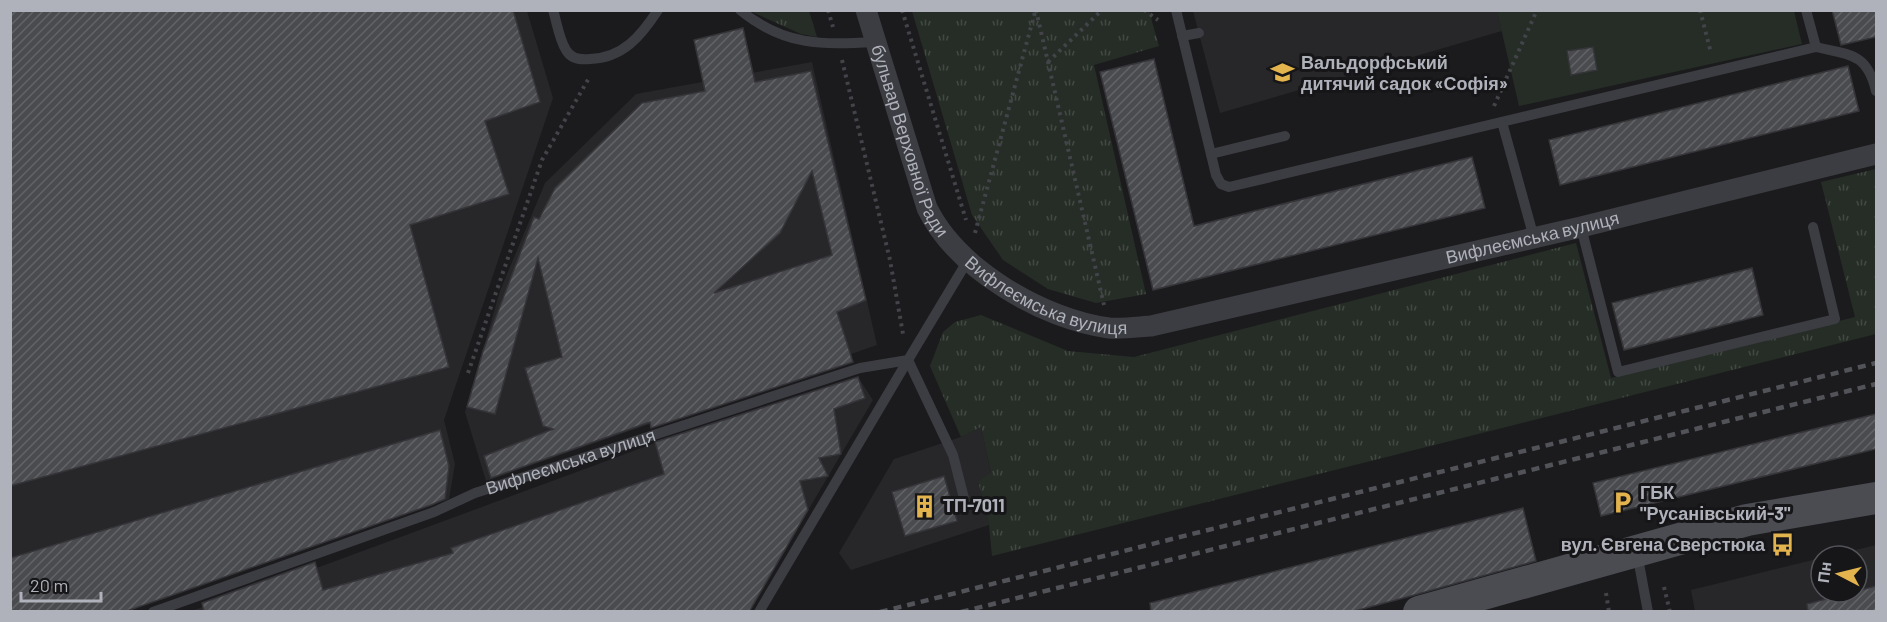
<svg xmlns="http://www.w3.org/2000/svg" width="1887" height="622" font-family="Barlow,sans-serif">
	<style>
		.built { fill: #27272a }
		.grass { fill: url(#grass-tufts) }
		.park { fill: #252d26 }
		.building { fill: url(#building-hatch); stroke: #353539; stroke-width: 1.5; fill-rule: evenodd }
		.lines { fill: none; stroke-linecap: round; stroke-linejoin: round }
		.path { stroke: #424449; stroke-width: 4; stroke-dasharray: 3 4.5; stroke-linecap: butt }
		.lane { stroke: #3c3d42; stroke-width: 10 }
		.street { stroke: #3c3d42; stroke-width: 21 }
		.secondary { stroke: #4a4c52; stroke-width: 32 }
		.rail { stroke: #515359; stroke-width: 4.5; stroke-dasharray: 8 6; stroke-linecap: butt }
		.labels { text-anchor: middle; stroke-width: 6; stroke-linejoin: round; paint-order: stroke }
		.poi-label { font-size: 18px; font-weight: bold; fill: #afb2bb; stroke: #161618; text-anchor: start }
		.street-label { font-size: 18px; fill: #afb2bb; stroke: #161618 }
	</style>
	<defs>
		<pattern id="grass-tufts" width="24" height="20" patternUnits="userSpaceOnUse" patternTransform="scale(1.5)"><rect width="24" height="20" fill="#252d26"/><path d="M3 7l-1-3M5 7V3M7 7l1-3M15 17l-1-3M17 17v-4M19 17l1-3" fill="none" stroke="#424944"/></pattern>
		<pattern id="building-hatch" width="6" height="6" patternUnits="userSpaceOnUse" patternTransform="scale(1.5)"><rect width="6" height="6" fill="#4a4b4f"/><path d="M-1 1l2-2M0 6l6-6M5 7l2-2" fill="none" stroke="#626366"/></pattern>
	</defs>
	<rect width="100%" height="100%" fill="#1b1b1d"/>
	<!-- built -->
	<g class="built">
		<polygon points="10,11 527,11 553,98 444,420 455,464 449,499 113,611 11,611"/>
		<polygon points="1193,11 1497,11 1502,31 1220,113"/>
		<polygon points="812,62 877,345 486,481 465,412 500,291 545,183 636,94"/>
		<polygon points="860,380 873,400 749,611 188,612 322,566 685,432"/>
		<polygon points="981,427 991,474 978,481 989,525 851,570 839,553 894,459 961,437"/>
		<polygon points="1876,545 1876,611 1695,611 1691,590 1821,558 1821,592 1857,592 1857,556 1831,556"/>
	</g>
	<!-- grass -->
	<g class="grass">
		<polygon points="750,11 809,11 817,37 801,34"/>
		<polygon points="912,11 1149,11 1159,46 1094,65 1146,294 1096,303 1048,289 1003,260 972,215"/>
		<polygon points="1876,169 1876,334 992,556 989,525 978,481 991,473 981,427 961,437 930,366 943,332 955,322 981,315 1068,351 1134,357 1576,243 1611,378 1855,317 1821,182"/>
	</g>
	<!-- park -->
	<polygon class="park" points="1497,11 1794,11 1802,44 1519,106"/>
	<!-- building -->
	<g class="building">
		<polygon points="10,10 513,10 540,102 485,121 509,194 410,225 449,367 10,486"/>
		<polygon points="1832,10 1876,10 1876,37 1841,45"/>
		<path d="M 743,28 L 755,82 L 811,71 L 866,300 L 837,312 L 853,362 L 651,428 L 650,422 L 491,478 L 484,456 L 553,429 L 543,426 L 525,368 L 562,357 L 538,258 L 495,414 L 467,407 L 483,351 L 534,217 L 539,219 L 555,188 L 642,103 L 705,91 L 694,40 ZM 812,171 L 832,255 L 714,293 L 780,233 Z"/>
		<polygon points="1593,47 1597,70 1571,75 1567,51"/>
		<polygon points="1154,59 1194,226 1472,157 1485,208 1153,290 1100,72"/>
		<polygon points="1848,66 1859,111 1560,185 1549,140"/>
		<polygon points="1752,268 1763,315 1624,350 1612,303"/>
		<polygon points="858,377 865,398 834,409 841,454 819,458 828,476 800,481 808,510 749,612 204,612 202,603 315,562 323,590 453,553 451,548 664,474 655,442"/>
		<polygon points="1876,414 1876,449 1601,516 1593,483"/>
		<polygon points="440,430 449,466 445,499 431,505 124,612 10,612 10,558"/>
		<polygon points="944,476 957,521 905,536 892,492"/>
		<polygon points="1523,508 1536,561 1411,596 1351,612 1151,612 1150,603"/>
		<polygon points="1876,586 1876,612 1808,612 1807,604"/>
	</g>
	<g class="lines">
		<!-- path -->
		<g class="path">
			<polyline points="828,10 833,27"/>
			<polyline points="902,10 966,220"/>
			<polyline points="1036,10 1104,305"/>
			<polyline points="1144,10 1158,20"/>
			<polyline points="1700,10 1711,53"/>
			<polyline points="842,60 890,260 903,334"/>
			<polyline points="1048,62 1102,10"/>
			<polyline points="1494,106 1537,10"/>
			<polyline points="975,233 1035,12"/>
			<polyline points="468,373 542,160 589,78"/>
			<polyline points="1664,587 1670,612"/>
			<polyline points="1606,593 1609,612"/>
		</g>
		<!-- lane -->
		<g class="lane">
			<path d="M 553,10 C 557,23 559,39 566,50 C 571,59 581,60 590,59 C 623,58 641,36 658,10"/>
			<path d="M 740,10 C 784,46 822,45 875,42"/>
			<path d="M 1176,10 L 1216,175 L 1221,184 L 1229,187 L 1816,47 C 1850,55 1867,53 1876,91"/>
			<polyline points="1806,10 1816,47"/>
			<polyline points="1182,36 1199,33"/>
			<polyline points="1502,122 1534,238"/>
			<polyline points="1211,154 1285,136"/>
			<polyline points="1581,227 1618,372 1835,319 1813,227"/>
			<polyline points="908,360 953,455 966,506"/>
			<polyline points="1637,553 1648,612"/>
			<path id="s1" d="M 153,612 L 434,512 L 475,493 L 860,368 L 908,360 L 968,260"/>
			<polyline points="759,612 908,360"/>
		</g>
		<!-- street -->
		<path class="street" id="s2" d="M 866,10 L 927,208 C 957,269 1042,319 1109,328 C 1123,329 1137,327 1151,326 L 1581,227 L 1876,154"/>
		<!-- secondary -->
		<polyline class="secondary" points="1419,612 1747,520 1876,498"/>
		<!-- rail -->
		<g class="rail">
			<polyline points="880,612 1876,363"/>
			<polyline points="961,612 1876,384"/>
		</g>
	</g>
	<!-- icons -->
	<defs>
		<symbol id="school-bare" viewBox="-9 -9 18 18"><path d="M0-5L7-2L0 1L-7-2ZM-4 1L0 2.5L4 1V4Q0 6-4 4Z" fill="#e3b34d" stroke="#161618" stroke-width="2.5" paint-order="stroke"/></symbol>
		<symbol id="parking-bare" viewBox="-9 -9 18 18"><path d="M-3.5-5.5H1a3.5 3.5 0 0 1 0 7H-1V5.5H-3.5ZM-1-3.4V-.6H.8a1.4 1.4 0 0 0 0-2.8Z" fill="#e3b34d" stroke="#161618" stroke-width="2.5" paint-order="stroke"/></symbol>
		<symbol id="building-bare" viewBox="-9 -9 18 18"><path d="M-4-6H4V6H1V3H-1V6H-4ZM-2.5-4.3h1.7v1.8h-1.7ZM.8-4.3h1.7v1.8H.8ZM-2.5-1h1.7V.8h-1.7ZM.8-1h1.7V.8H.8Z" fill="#e3b34d" stroke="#161618" stroke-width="2.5" paint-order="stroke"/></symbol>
		<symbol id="bus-bare" viewBox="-9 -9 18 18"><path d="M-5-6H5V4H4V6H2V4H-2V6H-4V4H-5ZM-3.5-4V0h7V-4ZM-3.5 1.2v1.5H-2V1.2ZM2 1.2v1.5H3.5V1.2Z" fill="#e3b34d" stroke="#161618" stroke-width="2.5" paint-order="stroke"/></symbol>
	</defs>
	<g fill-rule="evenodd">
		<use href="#school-bare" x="1266" y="56" width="33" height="33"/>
		<use href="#parking-bare" x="1606" y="486" width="33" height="33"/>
		<use href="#building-bare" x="908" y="490" width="33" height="33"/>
		<use href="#bus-bare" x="1766" y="528" width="33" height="33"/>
	</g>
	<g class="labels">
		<!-- poi labels -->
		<g class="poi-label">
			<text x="1301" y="69">Вальдорфський<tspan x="1301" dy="21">дитячий садок «Софія»</tspan></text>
			<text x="1640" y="499">ГБК<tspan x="1640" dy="21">"Русанівський-3"</tspan></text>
			<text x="943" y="512">ТП-7011</text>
			<text x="1765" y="551" text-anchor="end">вул. Євгена Сверстюка</text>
		</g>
		<!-- street labels -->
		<g class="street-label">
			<text dy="6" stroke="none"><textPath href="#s2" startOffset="138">бульвар Верховної Ради</textPath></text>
			<text dy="6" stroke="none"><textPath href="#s2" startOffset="866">Вифлеємська вулиця</textPath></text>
			<text dy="6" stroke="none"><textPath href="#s2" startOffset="362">Вифлеємська вулиця</textPath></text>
			<text dy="6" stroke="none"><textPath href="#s1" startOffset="444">Вифлеємська вулиця</textPath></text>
		</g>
	</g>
	<!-- border -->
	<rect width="1887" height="622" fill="none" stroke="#afb2bb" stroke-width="24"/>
	<!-- north arrow -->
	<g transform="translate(1839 574) rotate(277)"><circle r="28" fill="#161618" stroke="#535459" stroke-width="1.5"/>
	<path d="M0-4.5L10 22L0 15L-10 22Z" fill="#e3b34d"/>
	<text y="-9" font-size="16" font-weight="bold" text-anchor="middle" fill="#afb2bb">Пн</text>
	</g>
	<!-- scale -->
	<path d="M21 592v9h80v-9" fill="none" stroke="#afb2bb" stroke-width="3"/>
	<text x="30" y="592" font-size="18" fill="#afb2bb" stroke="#161618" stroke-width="4.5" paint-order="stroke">20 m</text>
</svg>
